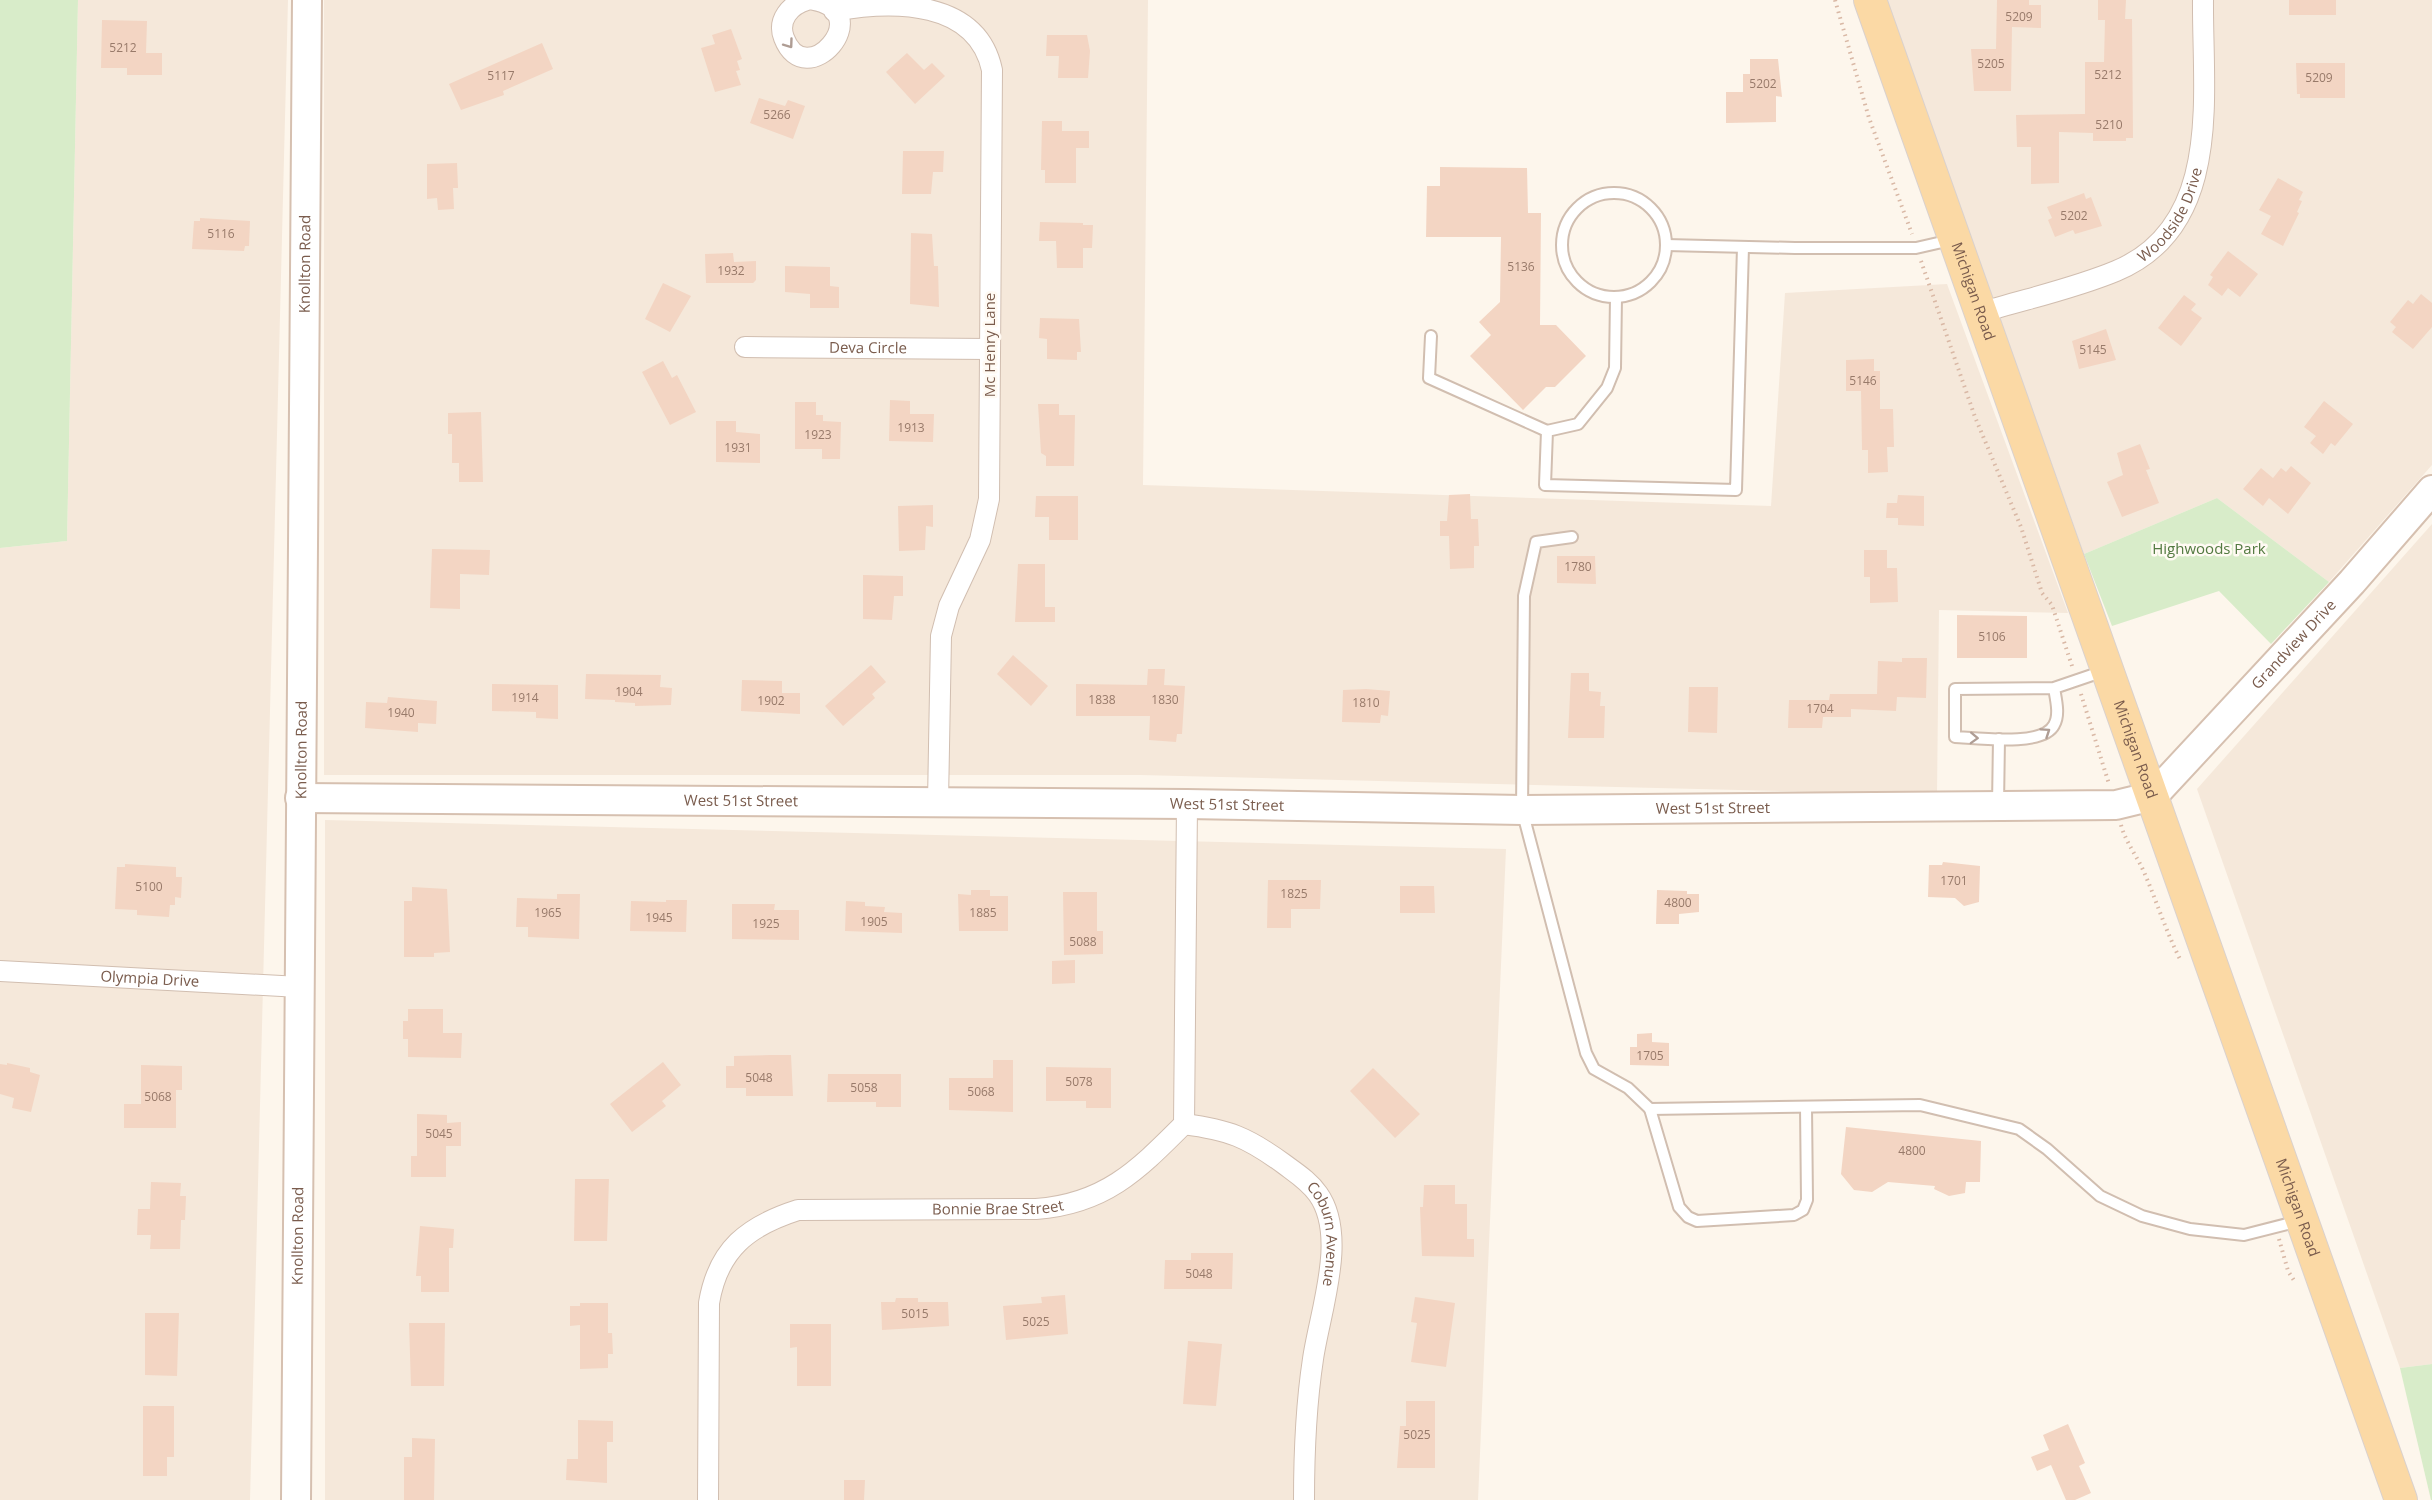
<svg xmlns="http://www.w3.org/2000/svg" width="2432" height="1500" font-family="'Open Sans',sans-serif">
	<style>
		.residential { fill: #f5e8da }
		.green { fill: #d8ecc9 }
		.building { fill: #f3d5c3 }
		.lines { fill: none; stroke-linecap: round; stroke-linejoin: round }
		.lane-casing { stroke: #d1beb0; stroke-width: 14 }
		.street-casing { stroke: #d1beb0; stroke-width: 22 }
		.secondary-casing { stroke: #d6c0b0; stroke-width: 32 }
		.primary-casing { stroke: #dad1cd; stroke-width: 34 }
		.path { stroke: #d9b8a5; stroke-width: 4; stroke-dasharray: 1.5 4.5; stroke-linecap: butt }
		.lane { stroke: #fff; stroke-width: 10 }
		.street { stroke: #fff; stroke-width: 20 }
		.secondary { stroke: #fff; stroke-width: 28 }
		.primary { stroke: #fbd9a5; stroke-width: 32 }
		.oneway { stroke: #af9d94 }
		.labels { text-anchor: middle; stroke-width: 5; stroke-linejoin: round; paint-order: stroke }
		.number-label { font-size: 12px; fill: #987a6a }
		.street-label { font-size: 15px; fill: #7a5c4d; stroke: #fffaf3 }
		.park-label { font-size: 15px; fill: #537a41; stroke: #fffaf3 }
	</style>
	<rect width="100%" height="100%" fill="#fdf6ec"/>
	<!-- residential -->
	<g class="residential">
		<polygon points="78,0 288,0 250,1500 0,1500 0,548 67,541"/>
		<polygon points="324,0 1148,0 1143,485 1771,506 1785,293 1947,284 2068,613 1939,610 1937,795 1140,775 324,775"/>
		<polygon points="1886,0 2432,0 2432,465 2329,582 2217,498 2084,554"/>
		<polygon points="2432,524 2432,1364 2400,1368 2197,789"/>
		<polygon points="325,820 1506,849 1478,1500 325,1500"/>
	</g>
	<!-- green -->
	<g class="green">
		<polygon points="0,0 78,0 67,541 0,548"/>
		<polygon points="2217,498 2329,582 2271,644 2219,591 2112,626 2084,554"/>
		<polygon points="2432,1364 2432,1500 2431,1500 2400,1368"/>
	</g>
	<!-- building -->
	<g class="building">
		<polygon points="1997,0 2029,0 2029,5 2041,5 2041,28 2012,27 2011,91 1974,91 1971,49 1996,49"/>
		<polygon points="2098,0 2126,0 2125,19 2132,19 2133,138 2126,138 2126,141 2093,141 2093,133 2059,132 2059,183 2031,184 2031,147 2017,147 2016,115 2085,114 2085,62 2104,62 2105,20 2098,20"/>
		<rect x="2289" y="0" width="47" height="15"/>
		<polygon points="102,20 147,21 146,53 162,53 162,75 127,75 127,68 101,68"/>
		<polygon points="731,29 742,59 737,61 740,70 736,71 741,85 715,92 701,48 715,44 712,35"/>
		<polygon points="1047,35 1087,35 1090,51 1088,78 1058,78 1059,56 1046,56"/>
		<polygon points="542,43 553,69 503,91 504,95 461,110 449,84"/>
		<polygon points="907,53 924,70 932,63 945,76 915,104 886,72"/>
		<polygon points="1750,59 1778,59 1782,97 1776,96 1776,122 1726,123 1726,92 1743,92 1743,74 1750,74"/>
		<polygon points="2296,63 2345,63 2345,98 2300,98 2300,94 2297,94"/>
		<polygon points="759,98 785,106 788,100 805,106 793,139 750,123"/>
		<polygon points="1042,121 1062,121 1062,131 1089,131 1089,148 1076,148 1076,183 1045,183 1045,170 1041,170"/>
		<polygon points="903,151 944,151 943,172 933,172 931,194 902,194"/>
		<polygon points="457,163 458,188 453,188 454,209 438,210 437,198 427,199 427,164"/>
		<polygon points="1440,167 1527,168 1528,213 1541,213 1540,325 1556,325 1586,356 1555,387 1546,387 1523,410 1470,356 1491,335 1479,322 1500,302 1501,237 1426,237 1427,186 1440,186"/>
		<polygon points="2278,178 2303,192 2299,200 2302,201 2297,212 2299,213 2283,246 2261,234 2271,216 2259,210"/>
		<polygon points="2084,193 2086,199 2091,197 2102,226 2075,234 2073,230 2055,237 2048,220 2052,218 2047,207"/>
		<polygon points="200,218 250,221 249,246 245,246 244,251 192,249 194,221 200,221"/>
		<polygon points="1040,222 1083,223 1083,225 1093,225 1092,248 1083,248 1083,268 1057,268 1056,241 1039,241"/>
		<polygon points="911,233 932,234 934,266 938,266 939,307 910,304"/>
		<polygon points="2228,251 2258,274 2240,297 2228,288 2222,296 2208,285 2213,277 2210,275"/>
		<polygon points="733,253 734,262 756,261 756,280 753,283 706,283 705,254"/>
		<polygon points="785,266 830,267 830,286 839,287 839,308 810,308 810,294 785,292"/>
		<polygon points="663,283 691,296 670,332 645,319"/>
		<polygon points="2421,294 2432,303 2432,327 2413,349 2392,332 2396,327 2390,322 2408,300 2413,304"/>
		<polygon points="2184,295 2196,304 2191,310 2202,318 2181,346 2158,328"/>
		<polygon points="1040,318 1079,319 1081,352 1077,352 1077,360 1047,359 1047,339 1039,338"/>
		<polygon points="2106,329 2116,360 2079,369 2072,341"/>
		<polygon points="1874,359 1874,371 1880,371 1880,409 1893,409 1894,447 1887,447 1888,472 1868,473 1868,450 1862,450 1861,391 1846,391 1846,360"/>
		<polygon points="663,361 672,378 677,375 696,412 670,425 642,372"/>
		<polygon points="890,400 910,401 910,414 934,414 933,442 889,441"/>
		<polygon points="2324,401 2353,424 2335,446 2331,443 2323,454 2310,443 2316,436 2304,427"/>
		<polygon points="795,402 816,402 816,415 823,415 823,421 841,422 840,459 822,459 822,449 795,449"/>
		<polygon points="1038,404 1059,404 1059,415 1075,415 1074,466 1046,466 1046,456 1041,453"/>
		<polygon points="481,412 483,482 459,482 459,463 452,463 452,434 448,434 448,413"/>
		<polygon points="716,421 736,421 736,432 760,434 760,463 716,462"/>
		<polygon points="2140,444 2150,469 2146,470 2159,503 2122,517 2107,482 2123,475 2117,453"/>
		<polygon points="2291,466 2311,483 2288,514 2269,498 2263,506 2243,489 2261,468 2273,478 2281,468 2286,472"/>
		<polygon points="1470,494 1471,519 1478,519 1479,546 1474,546 1474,568 1450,569 1449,536 1440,536 1440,521 1447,521 1449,495"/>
		<polygon points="1898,495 1924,496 1924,526 1898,525 1898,518 1886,518 1887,503 1897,503"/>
		<polygon points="1036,496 1078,496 1078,540 1049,540 1049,517 1035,517"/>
		<polygon points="933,505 933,527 926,526 925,550 899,551 898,506"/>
		<polygon points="432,549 490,550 489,575 460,574 460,609 430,608"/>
		<polygon points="1864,550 1887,550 1887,568 1897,568 1898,602 1870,603 1870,577 1864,577"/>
		<polygon points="1557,556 1595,556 1596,584 1557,583"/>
		<polygon points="1018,564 1045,564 1045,607 1055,607 1055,622 1015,622"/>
		<polygon points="863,575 903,576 903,596 894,596 892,620 863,619"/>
		<polygon points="1957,615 2027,616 2027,658 1957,658"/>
		<polygon points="1013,655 1048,686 1031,706 997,674"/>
		<polygon points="1902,658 1927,658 1926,698 1897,697 1896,711 1851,709 1851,717 1823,717 1822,728 1788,728 1789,700 1829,700 1830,694 1877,694 1878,661 1902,662"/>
		<polygon points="871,665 886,682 872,694 875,698 843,726 825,706"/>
		<polygon points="1148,669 1165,669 1164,685 1185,686 1182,734 1177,734 1176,742 1149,740 1150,716 1076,716 1076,684 1147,685"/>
		<polygon points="1571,673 1589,673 1589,691 1601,692 1600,706 1605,706 1604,738 1568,738"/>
		<polygon points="586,674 661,675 660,687 672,688 671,705 635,706 635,703 615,702 615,700 585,699"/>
		<polygon points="742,680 782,681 782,693 800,693 800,714 741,711"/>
		<polygon points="492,684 558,685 558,719 536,718 536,712 492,711"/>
		<polygon points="1689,687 1718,687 1717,733 1688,732"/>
		<polygon points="1366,689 1390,691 1388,716 1381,715 1380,723 1342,722 1343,690"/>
		<polygon points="388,697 437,701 436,724 418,723 418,732 365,728 366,702 387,703"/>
		<polygon points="1943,862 1980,866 1979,902 1964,906 1955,898 1928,897 1929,865 1942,865"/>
		<polygon points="125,864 176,867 176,877 182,877 181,898 175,897 175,905 170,905 169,917 137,915 137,910 115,909 117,867 125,867"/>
		<polygon points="1268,880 1321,880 1320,909 1291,909 1291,928 1267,928"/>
		<polygon points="1400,886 1434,886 1435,913 1400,913"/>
		<polygon points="412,887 447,889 450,952 434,953 434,957 404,957 404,901 412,901"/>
		<polygon points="971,890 990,890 990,896 1008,896 1008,931 959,931 958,894 971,895"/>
		<polygon points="1657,890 1687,891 1687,894 1699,894 1699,912 1679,914 1679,924 1656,924"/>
		<polygon points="1063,892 1097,892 1097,931 1103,931 1103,954 1064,955"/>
		<polygon points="557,894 580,894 579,939 528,937 528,927 516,927 517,898 557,899"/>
		<polygon points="666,900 687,900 686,932 630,931 631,901 666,902"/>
		<polygon points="846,901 865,902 865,906 885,907 884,912 902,913 902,933 845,931"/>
		<polygon points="732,904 775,904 774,910 799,910 799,940 732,939"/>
		<polygon points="1075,960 1075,983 1052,984 1052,961"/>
		<polygon points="408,1009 443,1009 443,1033 462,1033 461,1058 408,1057 408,1039 403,1039 403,1021 408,1021"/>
		<polygon points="1652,1033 1652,1042 1669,1043 1669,1066 1630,1065 1630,1047 1637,1047 1637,1034"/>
		<polygon points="770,1055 791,1055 793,1096 746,1096 746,1088 726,1088 726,1066 734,1066 734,1056"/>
		<polygon points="993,1060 1013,1060 1013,1112 949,1110 949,1078 993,1078"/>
		<polygon points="663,1062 681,1085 662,1101 666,1106 632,1132 610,1104"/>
		<polygon points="7,1063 30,1068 30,1072 40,1075 31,1112 12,1108 14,1098 0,1094 0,1064 7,1065"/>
		<polygon points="141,1065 182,1066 182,1090 176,1090 176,1128 124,1128 124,1104 141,1104"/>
		<polygon points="1046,1067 1111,1068 1111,1108 1086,1108 1086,1101 1046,1101"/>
		<polygon points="1373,1068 1420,1114 1395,1138 1350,1091"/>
		<polygon points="828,1074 901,1074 901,1107 876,1107 876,1102 827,1102"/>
		<polygon points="417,1114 447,1115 447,1123 461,1122 461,1146 446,1146 446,1177 411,1177 411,1156 417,1156"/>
		<polygon points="1846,1127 1981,1141 1980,1182 1966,1182 1965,1193 1949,1196 1934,1189 1935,1186 1888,1182 1872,1192 1854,1190 1841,1174"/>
		<polygon points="575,1179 609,1179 607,1241 574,1241"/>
		<polygon points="151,1182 181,1183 180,1196 186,1196 185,1220 181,1220 180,1249 150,1249 151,1235 137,1235 138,1209 150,1209"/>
		<polygon points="1424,1185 1455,1185 1455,1204 1467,1204 1467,1239 1474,1239 1474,1257 1422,1256 1420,1207 1423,1207"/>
		<polygon points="420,1226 454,1229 453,1248 449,1248 449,1292 421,1292 421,1276 416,1276"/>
		<polygon points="1191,1253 1233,1253 1232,1289 1164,1289 1165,1260 1191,1260"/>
		<polygon points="1065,1295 1068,1334 1006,1340 1003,1306 1042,1303 1041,1297"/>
		<polygon points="1415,1297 1455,1303 1446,1367 1411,1362 1417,1323 1411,1322"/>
		<polygon points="896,1298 918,1298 918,1302 948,1302 949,1326 882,1330 881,1302 895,1302"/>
		<polygon points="580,1303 608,1303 608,1333 612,1333 613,1354 608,1354 608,1368 580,1369 580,1325 570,1326 570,1306 580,1306"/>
		<polygon points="145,1313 179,1313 177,1376 145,1375"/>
		<polygon points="409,1323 445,1323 444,1386 411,1386"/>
		<polygon points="790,1324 831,1324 831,1386 797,1386 797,1347 790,1348"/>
		<polygon points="1188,1341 1222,1344 1216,1406 1183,1404"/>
		<polygon points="1406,1401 1435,1401 1435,1468 1397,1468 1400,1426 1406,1426"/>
		<polygon points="143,1406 174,1406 174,1457 167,1457 167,1476 143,1476"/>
		<polygon points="578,1420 613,1421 613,1442 607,1442 607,1483 566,1480 567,1459 578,1459"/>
		<polygon points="2068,1424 2085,1463 2079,1466 2091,1493 2075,1500 2066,1500 2051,1465 2037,1471 2031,1457 2049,1450 2043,1435"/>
		<polygon points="412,1438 435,1439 434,1500 404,1500 404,1457 412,1457"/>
		<polygon points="844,1480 865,1480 864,1500 844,1500"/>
	</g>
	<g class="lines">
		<defs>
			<g id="lane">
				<circle cx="1614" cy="245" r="52"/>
				<polyline points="1666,245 1795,248 1916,248 1951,240"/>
				<polyline points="1616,297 1615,368 1607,388 1578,424 1547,431 1545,485 1736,490 1743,247"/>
				<polyline points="1431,336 1429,378 1547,431"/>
				<polyline points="1572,537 1536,542 1524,596 1522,810 1586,1053 1594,1069 1628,1088 1650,1109 1920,1105 2019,1129 2047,1149 2100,1196 2142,1216 2190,1229 2244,1235 2299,1221"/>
				<path d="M 2054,688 C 2056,700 2060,715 2054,725 C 2043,747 1977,738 1955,737 L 1955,689 L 2054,688 L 2104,671"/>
				<polyline points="1998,805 1999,739"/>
				<polyline points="1650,1109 1679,1207 1688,1217 1697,1221 1794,1215 1803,1210 1807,1200 1806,1107"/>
			</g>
			<g id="street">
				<path d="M 807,0 C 790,5 777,20 784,38 C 806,95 878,12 814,0"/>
				<path d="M 834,11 C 894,0 977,0 992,70 L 989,499 L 980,540 L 949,606 L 941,636 L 938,802"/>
				<path id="s1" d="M 1980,313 C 2025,299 2073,289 2116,271 C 2224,226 2202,94 2203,0"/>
				<path id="s2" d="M 745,347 L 990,349"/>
				<path id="s3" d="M 0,971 L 300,987"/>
				<path id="s4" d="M 1184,1124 C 1229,1130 1247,1137 1284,1164 C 1296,1173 1309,1181 1318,1194 C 1348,1236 1320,1311 1313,1359 C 1306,1405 1304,1453 1304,1500"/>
				<path id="s5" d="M 708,1500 L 709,1303 C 718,1249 748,1226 798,1210 L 1036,1209 C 1105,1204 1138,1170 1184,1124 L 1187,804"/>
			</g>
			<g id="secondary">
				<path id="s6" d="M 300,798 L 1187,804 L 1522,810 L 2116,805 L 2153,796 L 2352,582 L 2432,490"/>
				<path id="s7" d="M 296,1500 L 307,0"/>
			</g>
			<g id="primary">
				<path id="s8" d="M 1870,0 L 2401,1500"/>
			</g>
		</defs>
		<!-- lane casing -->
		<use href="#lane" class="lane-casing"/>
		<!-- street casing -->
		<use href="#street" class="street-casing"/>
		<!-- secondary casing -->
		<use href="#secondary" class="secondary-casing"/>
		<!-- primary casing -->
		<use href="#primary" class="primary-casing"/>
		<!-- path -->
		<g class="path">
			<polyline points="1835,0 1869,118 1912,234"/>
			<polyline points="1921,261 1975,417 2021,527 2042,593 2052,605 2072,666"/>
			<polyline points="2081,694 2109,784"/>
			<path d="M 2121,825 C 2126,843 2137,856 2144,872 C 2157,902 2166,932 2181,961"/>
			<polyline points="2279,1239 2288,1271 2295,1282"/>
		</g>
		<!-- lane -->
		<use href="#lane" class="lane"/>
		<!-- street -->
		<use href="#street" class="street"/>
		<!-- secondary -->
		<use href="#secondary" class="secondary"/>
		<!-- primary -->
		<use href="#primary" class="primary"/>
	</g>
	<!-- one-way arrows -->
	<defs><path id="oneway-chevron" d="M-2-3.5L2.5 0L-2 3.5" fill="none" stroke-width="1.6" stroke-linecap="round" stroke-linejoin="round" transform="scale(1.5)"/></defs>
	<g class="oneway">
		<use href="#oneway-chevron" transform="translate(789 44) rotate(54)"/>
		<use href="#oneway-chevron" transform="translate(2046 732) rotate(-34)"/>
		<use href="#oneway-chevron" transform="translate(1974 738) rotate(2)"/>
	</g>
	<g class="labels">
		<!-- number labels -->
		<g class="number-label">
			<text x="2019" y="21">5209</text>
			<text x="123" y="52">5212</text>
			<text x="1991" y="68">5205</text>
			<text x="2108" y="79">5212</text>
			<text x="501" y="80">5117</text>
			<text x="2319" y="82">5209</text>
			<text x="1763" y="88">5202</text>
			<text x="777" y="119">5266</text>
			<text x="2109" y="129">5210</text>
			<text x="2074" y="220">5202</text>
			<text x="221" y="238">5116</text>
			<text x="1521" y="271">5136</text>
			<text x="731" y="275">1932</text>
			<text x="2093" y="354">5145</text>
			<text x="1863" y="385">5146</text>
			<text x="911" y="432">1913</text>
			<text x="818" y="439">1923</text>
			<text x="738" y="452">1931</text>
			<text x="1578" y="571">1780</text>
			<text x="1992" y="641">5106</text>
			<text x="629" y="696">1904</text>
			<text x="525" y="702">1914</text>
			<text x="1102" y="704">1838</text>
			<text x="1165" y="704">1830</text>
			<text x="771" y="705">1902</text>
			<text x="1366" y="707">1810</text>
			<text x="1820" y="713">1704</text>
			<text x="401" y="717">1940</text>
			<text x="1954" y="885">1701</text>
			<text x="149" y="891">5100</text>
			<text x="1294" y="898">1825</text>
			<text x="1678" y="907">4800</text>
			<text x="548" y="917">1965</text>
			<text x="983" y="917">1885</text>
			<text x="659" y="922">1945</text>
			<text x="874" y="926">1905</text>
			<text x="766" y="928">1925</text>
			<text x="1083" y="946">5088</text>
			<text x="1650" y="1060">1705</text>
			<text x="759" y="1082">5048</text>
			<text x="1079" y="1086">5078</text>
			<text x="864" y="1092">5058</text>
			<text x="981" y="1096">5068</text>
			<text x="158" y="1101">5068</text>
			<text x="439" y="1138">5045</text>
			<text x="1912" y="1155">4800</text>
			<text x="1199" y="1278">5048</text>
			<text x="915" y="1318">5015</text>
			<text x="1036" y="1326">5025</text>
			<text x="1417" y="1439">5025</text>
		</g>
		<!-- street labels -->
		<g class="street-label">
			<text dy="5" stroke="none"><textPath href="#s1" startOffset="224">Woodside Drive</textPath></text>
			<text dy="5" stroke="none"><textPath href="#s7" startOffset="1236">Knollton Road</textPath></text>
			<text dy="5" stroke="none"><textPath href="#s8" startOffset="309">Michigan Road</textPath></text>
			<text transform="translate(990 345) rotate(-90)" y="5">Mc Henry Lane</text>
			<text dy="5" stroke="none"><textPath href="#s2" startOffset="123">Deva Circle</textPath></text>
			<text dy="5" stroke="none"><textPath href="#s6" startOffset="2061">Grandview Drive</textPath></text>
			<text dy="5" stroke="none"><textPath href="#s8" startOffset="795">Michigan Road</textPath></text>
			<text dy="5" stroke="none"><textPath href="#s7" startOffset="750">Knollton Road</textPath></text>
			<text dy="5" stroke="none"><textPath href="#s6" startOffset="441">West 51st Street</textPath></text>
			<text dy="5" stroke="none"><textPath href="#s6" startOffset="927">West 51st Street</textPath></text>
			<text dy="5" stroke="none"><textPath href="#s6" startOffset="1413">West 51st Street</textPath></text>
			<text dy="5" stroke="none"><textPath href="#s3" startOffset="150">Olympia Drive</textPath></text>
			<text dy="5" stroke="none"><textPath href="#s5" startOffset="534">Bonnie Brae Street</textPath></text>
			<text dy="5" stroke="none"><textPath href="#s8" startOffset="1281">Michigan Road</textPath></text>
			<text dy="5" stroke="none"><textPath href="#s7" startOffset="264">Knollton Road</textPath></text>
			<text dy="5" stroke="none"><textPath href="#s4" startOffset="196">Coburn Avenue</textPath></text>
		</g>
		<!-- park labels -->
		<g class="park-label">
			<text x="2209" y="554">Highwoods Park</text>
		</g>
	</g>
</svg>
